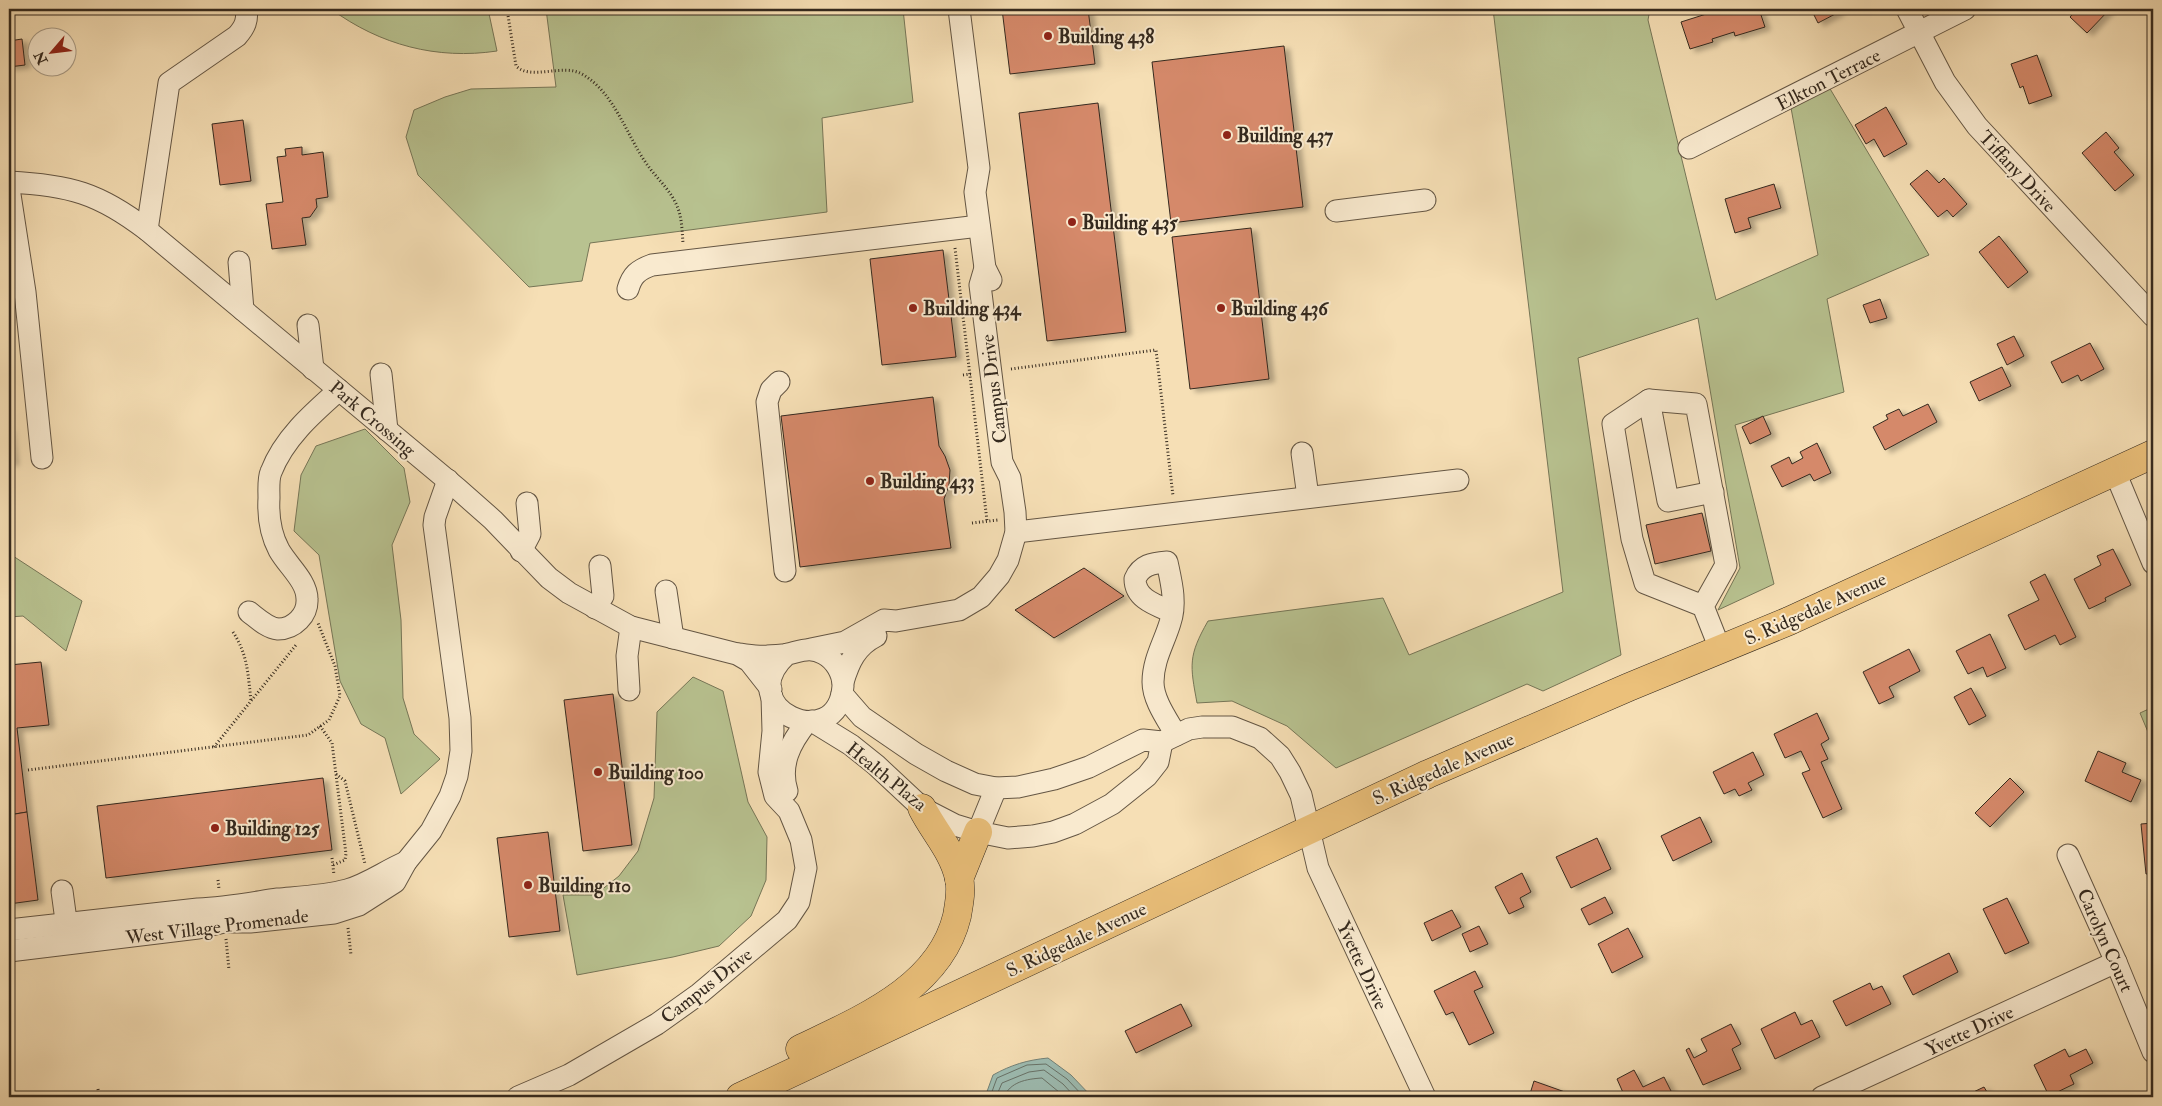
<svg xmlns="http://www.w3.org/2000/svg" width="2162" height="1106" font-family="'IM FELL Double Pica',serif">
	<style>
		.green { fill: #b8c290; stroke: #767657 }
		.water { fill: #9dbcb2; stroke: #738177 }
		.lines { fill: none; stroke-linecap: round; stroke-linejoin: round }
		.shore { stroke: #687268; stroke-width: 1 }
		.building { fill: #d5896b; stroke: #34291e; filter: url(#shadow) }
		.minor-casing { stroke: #645644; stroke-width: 23 }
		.major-casing { stroke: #34291e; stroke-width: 29 }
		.path { stroke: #34291e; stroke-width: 3; stroke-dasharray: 1 2.5; stroke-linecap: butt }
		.minor { stroke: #f9eacf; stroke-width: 21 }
		.major { stroke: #ebc07a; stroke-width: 28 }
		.poi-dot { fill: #8f2418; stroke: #f9eacf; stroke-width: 2 }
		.labels { text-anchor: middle; stroke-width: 4; stroke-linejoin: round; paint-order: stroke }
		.poi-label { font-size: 19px; font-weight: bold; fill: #34291e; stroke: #f9eacf; text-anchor: start }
		.street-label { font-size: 19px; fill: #34291e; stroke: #f9eacf }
	</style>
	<defs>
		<filter id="shadow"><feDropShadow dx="5.5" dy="3" stdDeviation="2.5" flood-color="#0004"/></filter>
	</defs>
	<rect width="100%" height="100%" fill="#f6dfb5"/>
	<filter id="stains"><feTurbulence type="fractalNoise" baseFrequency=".004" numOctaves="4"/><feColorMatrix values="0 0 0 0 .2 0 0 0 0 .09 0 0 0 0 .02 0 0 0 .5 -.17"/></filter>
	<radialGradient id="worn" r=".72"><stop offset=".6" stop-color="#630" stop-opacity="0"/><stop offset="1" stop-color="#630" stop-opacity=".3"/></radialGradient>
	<!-- green -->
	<g class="green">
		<path d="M 331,9 L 488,9 L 497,51 C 437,60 380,45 331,9 Z"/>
		<polygon points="546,9 903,9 913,102 822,118 827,212 590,243 582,281 529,287 418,175 406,137 414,110 445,97 471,89 556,87"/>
		<path d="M 1493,9 L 1650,9 L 1648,20 L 1716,300 L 1818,255 L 1789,97 L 1826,82 L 1929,255 L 1827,299 L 1844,392 L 1735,425 L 1774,584 L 1718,610 L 1740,568 L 1698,318 L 1578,358 L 1621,655 L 1543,691 L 1527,684 L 1336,768 L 1287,726 L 1232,701 L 1197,703 C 1190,665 1188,656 1208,621 L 1383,598 L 1409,655 L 1563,592 Z"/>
		<polygon points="365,429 404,468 410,502 392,545 401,620 403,698 414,734 440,759 401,794 385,738 361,724 340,681 319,555 294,531 301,475 316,446"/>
		<polygon points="9,556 13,556 82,601 66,651 23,616 9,617"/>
		<polygon points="693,677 723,691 748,802 767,837 766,880 751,916 719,946 673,957 577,975 563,895 595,895 619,876 638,851 654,798 657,712"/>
		<polygon points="2153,707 2153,744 2140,713"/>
	</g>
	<!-- water -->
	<path class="water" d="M 1048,1058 L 1071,1075 L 1092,1097 L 985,1097 L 993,1075 C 1011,1065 1027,1060 1048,1058 Z"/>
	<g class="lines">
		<!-- shore -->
		<g class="shore">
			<polyline points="990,1097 997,1078 1027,1065 1046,1064 1067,1079 1084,1097"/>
			<polyline points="996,1097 1002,1083 1029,1072 1044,1070 1063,1084 1075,1097"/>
			<path d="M 1004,1097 C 1010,1082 1026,1079 1042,1078 L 1065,1097"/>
		</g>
	</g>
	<!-- building -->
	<g class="building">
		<polygon points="1002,9 1088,9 1095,64 1010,74"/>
		<polygon points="1722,9 1759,9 1765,27 1735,36 1734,32 1712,39 1713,42 1690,49 1681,22"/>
		<polygon points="1811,9 1838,9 1839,12 1818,23"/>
		<polygon points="2077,9 2110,9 2087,33 2070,17"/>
		<polygon points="22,39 25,65 9,67 9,41"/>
		<polygon points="1284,46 1303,207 1171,223 1152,62"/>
		<polygon points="2037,55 2052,96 2029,104 2023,86 2020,88 2011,64"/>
		<polygon points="1098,103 1126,332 1047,341 1019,113"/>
		<polygon points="1886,107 1907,144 1884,157 1874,139 1866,144 1855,125"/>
		<polygon points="243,120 251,181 220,185 212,124"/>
		<polygon points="2106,132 2119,148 2114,152 2134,175 2115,191 2082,153"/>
		<polygon points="302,147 302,155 323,152 328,197 316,199 317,207 310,217 302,218 306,245 272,249 266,204 283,202 277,157 286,156 285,149"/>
		<polygon points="1927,170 1939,183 1944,178 1967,204 1953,217 1947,210 1938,217 1910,184"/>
		<polygon points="1774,184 1781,208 1748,218 1751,228 1735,233 1725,199"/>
		<polygon points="1251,228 1269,379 1190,389 1172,237"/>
		<polygon points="1999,236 2028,272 2008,288 1979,252"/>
		<polygon points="943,250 956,357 882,365 870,259"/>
		<polygon points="1880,299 1887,318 1870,323 1863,305"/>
		<polygon points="2014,336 2024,356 2007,365 1997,344"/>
		<polygon points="2090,343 2104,369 2081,381 2078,375 2062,383 2051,362"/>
		<polygon points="2002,367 2011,386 1979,401 1970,382"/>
		<polygon points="933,397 939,446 945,456 950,470 949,485 944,499 951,548 800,567 781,416"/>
		<polygon points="1928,404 1937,422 1885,450 1873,427 1888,419 1886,415 1899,409 1903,416"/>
		<polygon points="1763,416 1771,434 1750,444 1742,427"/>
		<polygon points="9,428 13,462 9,463"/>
		<polygon points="1817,443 1831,473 1814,481 1810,474 1782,487 1771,466 1789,457 1792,464 1803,458 1800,452"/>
		<polygon points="1702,513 1711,551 1655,564 1646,525"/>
		<polygon points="2113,549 2131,585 2105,598 2106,601 2089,609 2074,579 2101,565 2097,556"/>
		<polygon points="1084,568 1124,596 1054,638 1015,610"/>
		<polygon points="2045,574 2076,637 2060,645 2055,635 2025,650 2008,615 2039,600 2030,582"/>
		<polygon points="1990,634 2006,668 1987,677 1983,667 1968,674 1956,651"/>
		<polygon points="1909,649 1920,671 1889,687 1894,697 1879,704 1863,672"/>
		<polygon points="41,662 49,725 17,728 27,812 9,815 9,665"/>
		<polygon points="1971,688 1986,716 1969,725 1954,697"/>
		<polygon points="613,694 632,845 583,851 564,700"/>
		<polygon points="1817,713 1829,739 1821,744 1828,759 1821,762 1842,809 1823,818 1802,773 1810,770 1801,751 1785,758 1774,734"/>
		<polygon points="2098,751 2126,763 2122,772 2141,780 2131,802 2085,781"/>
		<polygon points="1753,752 1764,775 1748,783 1752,790 1739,796 1735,789 1724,794 1713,772"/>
		<polygon points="323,778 332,850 106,878 97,806"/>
		<polygon points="2010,778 2024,792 1990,827 1975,813"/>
		<polygon points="27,812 38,900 9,904 9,815"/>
		<polygon points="1700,817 1712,842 1673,861 1661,836"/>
		<polygon points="2153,823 2153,873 2146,874 2141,824"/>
		<polygon points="548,832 560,931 509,937 497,838"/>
		<polygon points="1597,838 1611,869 1571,888 1556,857"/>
		<polygon points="1522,873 1531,892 1520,898 1524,907 1509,914 1495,887"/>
		<polygon points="1605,897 1613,913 1589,925 1581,909"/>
		<polygon points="2007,898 2029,943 2005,954 1983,909"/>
		<polygon points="1452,910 1461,927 1432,941 1424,923"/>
		<polygon points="1479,926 1488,944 1470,952 1462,934"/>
		<polygon points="1628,928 1643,957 1612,973 1598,944"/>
		<polygon points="1949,953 1958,972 1913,995 1903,976"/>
		<polygon points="1475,971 1483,987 1474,991 1494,1033 1469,1045 1453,1012 1446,1015 1434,991"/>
		<polygon points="1870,983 1873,990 1882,986 1891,1004 1846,1026 1833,1001"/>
		<polygon points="1181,1004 1192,1026 1136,1053 1125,1031"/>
		<polygon points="1795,1012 1801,1025 1812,1020 1820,1037 1775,1059 1761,1029"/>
		<polygon points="1731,1024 1741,1044 1732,1049 1741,1069 1703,1085 1686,1050 1689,1048 1694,1058 1707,1051 1701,1039"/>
		<polygon points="2065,1049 2069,1057 2086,1049 2093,1063 2070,1075 2074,1084 2049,1096 2034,1065"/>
		<polygon points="1634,1070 1643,1087 1664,1077 1674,1097 1625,1097 1617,1079"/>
		<polygon points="1534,1081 1579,1097 1529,1097"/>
		<polygon points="1984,1087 1990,1097 1963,1097"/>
	</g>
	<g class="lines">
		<defs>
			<g id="minor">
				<polyline points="959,9 979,168 975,192 985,268 991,280"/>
				<polyline points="1907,9 1945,82 1977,126 2153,316"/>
				<polyline points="1689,148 1965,9"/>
				<path d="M 9,182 C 69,185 99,193 147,230 L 458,489 L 493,520 L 549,578 L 569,593 L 631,627 L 737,654 L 749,661 L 771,689"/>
				<polyline points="9,188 25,292 42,458"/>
				<polyline points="1336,211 1425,200"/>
				<path d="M 147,230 L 169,83 L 237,36 C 245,27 248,20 246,9"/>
				<polyline points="239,262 243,310"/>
				<path d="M 628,289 C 632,275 638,270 652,265 L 979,226"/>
				<polyline points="308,325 313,369"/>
				<polyline points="381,374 387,430"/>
				<polyline points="779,382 771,390 767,402 785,571"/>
				<polyline points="1649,400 1668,501 1713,492"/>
				<polyline points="1302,453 1308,497"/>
				<polyline points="2115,472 2153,563"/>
				<polyline points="1016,532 1458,480"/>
				<polyline points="521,551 530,534 527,503"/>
				<polyline points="666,591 673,638"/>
				<polyline points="1703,606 1726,565 1696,404 1649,400 1613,424 1632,539 1645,583 1703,606 1720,649"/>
				<polyline points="595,608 603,596 600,566"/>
				<path d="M 249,612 C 257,618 267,628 278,629 C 294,629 308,615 307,599 C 307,581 288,566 279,550 C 271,535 268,515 269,498 C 269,490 268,479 271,472 C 284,438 313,413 339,390"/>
				<path d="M 1172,612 C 1156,605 1135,599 1135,579 C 1141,565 1152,563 1167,562 C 1171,581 1177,603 1170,623 C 1164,643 1153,660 1153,682 C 1153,700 1167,719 1176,735"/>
				<polyline points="811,649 845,642 884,620 896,621 959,610 981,597 999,576 1008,560 1016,532 1015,512 1010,478 1002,462 980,285 985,268"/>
				<path d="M 738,654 C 748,655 758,657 768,656 C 775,655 782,656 788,654 C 801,651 811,646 824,654 C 835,660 843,673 843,686 C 838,757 728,708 787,654"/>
				<path d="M 843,682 C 849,662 856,646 876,636"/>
				<polyline points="629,690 627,656 631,627"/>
				<polyline points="842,694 862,717 916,754 946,771 975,784 996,788 1018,787 1054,779 1089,767 1143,740 1162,742 1189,729 1202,727 1232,727 1260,738 1280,756 1290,772 1301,795 1318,868 1425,1097"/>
				<polyline points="812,721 851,745 876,765 922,808 955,825 978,832 1008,838 1033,836 1053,832 1075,824 1112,804 1147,776 1158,762 1162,742"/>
				<path d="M 787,791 C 779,765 790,743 807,722"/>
				<polyline points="978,832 996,788"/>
				<polyline points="2068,855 2116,962 2153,1052"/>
				<polyline points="62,891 68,935"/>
				<path d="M 9,930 L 198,909 C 225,908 251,903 278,899 C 300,897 325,896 347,890 C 368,884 385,871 406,862"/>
				<polyline points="9,951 198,928 224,922 250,922 334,913 359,905 395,882 406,862 431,831 450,796 457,776 461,751 460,718 434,525 435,517 448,480"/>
				<polyline points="518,1097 569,1075 657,1024 699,994 787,920 799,902 806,868 801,840 789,811 775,796 769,772 773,731 772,697"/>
				<polyline points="1822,1097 2116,962"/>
			</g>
			<g id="major">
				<polyline points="959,879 978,832"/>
				<path d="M 800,1049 C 860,1020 940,988 957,916 C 959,904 962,891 959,878 C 953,851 934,832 922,808"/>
				<polyline points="740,1097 1428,774 1629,687 1789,621 2153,454"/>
			</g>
		</defs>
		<!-- minor casing -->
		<use href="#minor" class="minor-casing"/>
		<!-- major casing -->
		<use href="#major" class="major-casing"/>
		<!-- path -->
		<g class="path">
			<path d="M 507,9 L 516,66 C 531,81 563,63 582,74 C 614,92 626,134 646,163 C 656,178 670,189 677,206 C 682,217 682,231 683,243"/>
			<polyline points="955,248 987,521"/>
			<polyline points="1011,369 1156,350 1173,496"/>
			<polyline points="963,375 971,374"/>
			<polyline points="972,523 998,520"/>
			<path d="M 233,632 C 248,655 248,675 251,701"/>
			<polyline points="320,726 332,743 346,854 345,860 333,865"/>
			<polyline points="214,747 296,645"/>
			<polyline points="28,770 308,735 329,720 340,696 335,666 318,623"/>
			<polyline points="336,774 345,781 365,864"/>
			<polyline points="332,858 334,875"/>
			<polyline points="218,880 219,889"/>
			<polyline points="348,928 351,955"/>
			<polyline points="226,939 229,970"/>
			<polyline points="98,1089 99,1097"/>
		</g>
		<!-- minor -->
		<use href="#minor" class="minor"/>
		<!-- major -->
		<use href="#major" class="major"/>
	</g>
	<!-- markers -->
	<g class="poi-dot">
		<circle cx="1048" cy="36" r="5"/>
		<circle cx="1227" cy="135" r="5"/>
		<circle cx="1072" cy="222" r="5"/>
		<circle cx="913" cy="308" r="5"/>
		<circle cx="1221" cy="308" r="5"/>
		<circle cx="870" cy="481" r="5"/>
		<circle cx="598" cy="772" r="5"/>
		<circle cx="215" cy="828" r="5"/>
		<circle cx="528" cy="885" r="5"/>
	</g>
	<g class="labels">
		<!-- poi labels -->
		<g class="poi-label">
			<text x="1058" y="43">Building 438</text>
			<text x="1237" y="142">Building 437</text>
			<text x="1082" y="229">Building 435</text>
			<text x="923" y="315">Building 434</text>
			<text x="1231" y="315">Building 436</text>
			<text x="880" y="488">Building 433</text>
			<text x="608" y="779">Building 100</text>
			<text x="225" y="835">Building 125</text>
			<text x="538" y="892">Building 110</text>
		</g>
		<!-- street labels -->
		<g class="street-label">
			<text transform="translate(1828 79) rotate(-27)" y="7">Elkton Terrace</text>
			<text transform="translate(2018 171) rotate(47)" y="7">Tiffany Drive</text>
			<text transform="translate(993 389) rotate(-97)" y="7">Campus Drive</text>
			<text transform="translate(373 418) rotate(40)" y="7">Park Crossing</text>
			<text transform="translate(1815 608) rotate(-24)" y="7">S. Ridgedale Avenue</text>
			<text transform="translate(1443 768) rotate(-24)" y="7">S. Ridgedale Avenue</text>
			<text transform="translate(887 776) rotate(39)" y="7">Health Plaza</text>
			<text transform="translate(217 926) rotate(-7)" y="7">West Village Promenade</text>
			<text transform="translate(1076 939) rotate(-25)" y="7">S. Ridgedale Avenue</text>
			<text transform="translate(2106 940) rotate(66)" y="7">Carolyn Court</text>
			<text transform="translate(1363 965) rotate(65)" y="7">Yvette Drive</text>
			<text transform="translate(706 985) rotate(-38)" y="7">Campus Drive</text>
			<text transform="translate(1969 1030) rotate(-25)" y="7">Yvette Drive</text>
		</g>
	</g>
	<!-- margin -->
	<rect width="2162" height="1106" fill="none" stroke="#f6dfb5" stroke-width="30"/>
	<rect x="10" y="10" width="2142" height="1086" fill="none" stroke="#34291e" stroke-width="2.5"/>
	<rect x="15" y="15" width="2132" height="1076" fill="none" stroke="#34291e"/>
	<!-- north arrow -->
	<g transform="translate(52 52) rotate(242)"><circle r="24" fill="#f9eacf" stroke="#aa9d88"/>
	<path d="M0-4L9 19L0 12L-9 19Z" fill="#8f2418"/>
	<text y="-8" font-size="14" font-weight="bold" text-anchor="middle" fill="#34291e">N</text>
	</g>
	<rect width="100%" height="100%" filter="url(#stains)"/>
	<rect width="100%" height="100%" fill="url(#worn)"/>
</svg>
